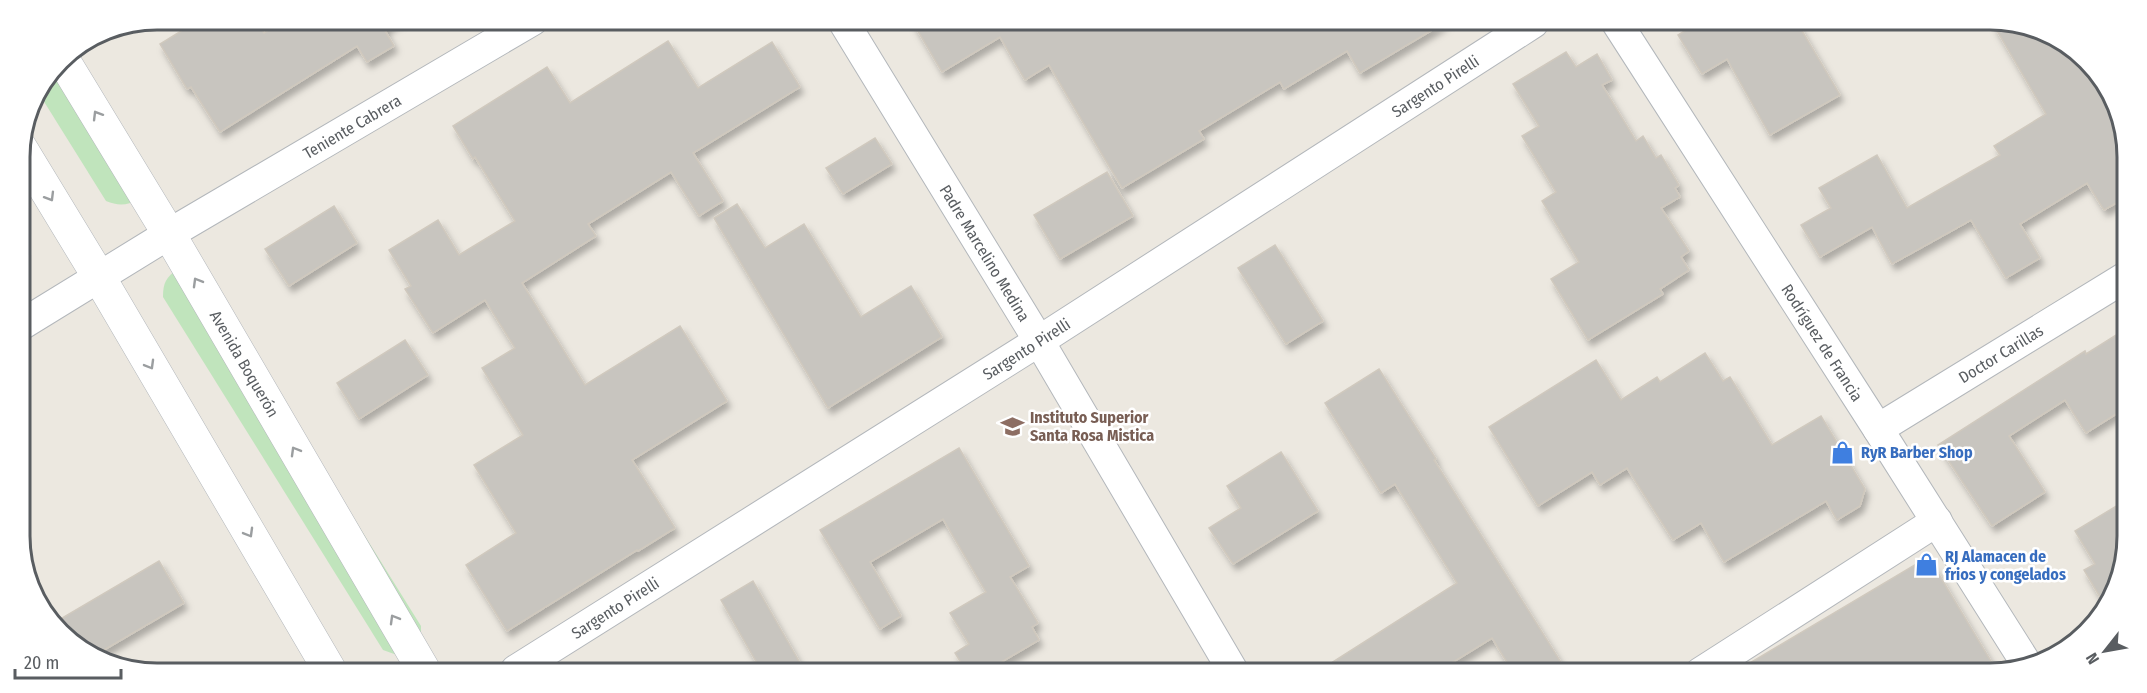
<svg xmlns="http://www.w3.org/2000/svg" width="2147" height="693" font-family="'Fira Sans Condensed',sans-serif">
	<style>
		.green { fill: #c0e4bc }
		.building { fill: #c8c5bf; stroke: #d0c9be; stroke-width: 1.5; filter: url(#shadow) }
		.lines { fill: none; stroke-linecap: round; stroke-linejoin: round }
		.minor-casing { stroke: #b3b7bb; stroke-width: 32 }
		.tertiary-casing { stroke: #b3b7bb; stroke-width: 34 }
		.minor { stroke: #fff; stroke-width: 30 }
		.tertiary { stroke: #fff; stroke-width: 33 }
		.oneway { stroke: #9b9ea0 }
		.labels { text-anchor: middle; stroke-width: 5; stroke-linejoin: round; paint-order: stroke }
		.street-label { font-size: 16px; fill: #595d61; stroke: #fff }
		.education-label { font-size: 16px; font-weight: bold; fill: #785e54; stroke: #fff; text-anchor: start }
		.shop-label { font-size: 16px; font-weight: bold; fill: #366cbe; stroke: #fff; text-anchor: start }
		.rim { fill: none; stroke: #595d61; stroke-width: 3 }
	</style>
	<defs>
		<filter id="shadow"><feDropShadow dx="3.5" dy="6" stdDeviation="3" flood-color="#0004"/></filter>
	</defs>
	<rect width="100%" height="100%" fill="#ece8e0"/>
	<!-- green -->
	<g class="green">
		<path d="M 60,59 L 138,199 C 127,206 118,206 106,201 L 38,92 Z"/>
		<path d="M 178,269 L 201,273 L 421,626 L 421,640 L 397,655 L 383,650 L 163,297 C 163,283 166,277 178,269 Z"/>
	</g>
	<!-- building -->
	<g class="building">
		<polygon points="199,20 255,20 264,33 285,20 398,20 384,29 394,46 367,62 357,46 220,132 191,87 187,89 160,44"/>
		<polygon points="912,21 990,22 1444,23 1360,73 1347,51 1284,89 1280,82 1199,131 1204,139 1122,188 1049,65 1025,80 1000,37 942,72"/>
		<polygon points="1697,23 1798,24 1840,95 1770,135 1727,59 1702,74 1678,35"/>
		<polygon points="1993,24 2026,24 2093,66 2125,130 2125,198 2104,210 2087,183 2020,224 2040,258 2006,278 1971,220 1892,264 1872,227 1820,257 1801,225 1831,208 1819,188 1877,155 1907,208 2000,155 1994,146 2046,114"/>
		<polygon points="668,41 698,88 772,42 800,87 693,153 723,201 699,216 671,172 588,224 596,236 522,283 585,385 680,326 727,401 632,460 675,528 638,551 637,550 507,631 466,565 516,533 474,465 523,435 482,368 515,348 485,300 433,333 405,289 411,286 389,250 438,220 459,255 515,221 475,157 473,159 453,126 547,67 570,103"/>
		<polygon points="1566,52 1576,67 1597,54 1612,80 1602,85 1636,141 1643,136 1656,158 1661,155 1679,185 1675,188 1680,197 1661,208 1689,251 1681,257 1689,270 1660,289 1663,294 1588,340 1551,279 1579,262 1542,201 1556,192 1522,136 1539,126 1513,84"/>
		<polygon points="875,138 892,164 843,194 826,168"/>
		<polygon points="1107,172 1133,216 1060,259 1034,215"/>
		<polygon points="737,204 765,248 804,224 861,317 911,286 942,337 828,408 714,218"/>
		<polygon points="334,206 357,243 289,286 265,249"/>
		<polygon points="1275,245 1323,321 1286,344 1238,268"/>
		<polygon points="2124,330 2124,409 2086,433 2065,400 2009,436 2045,492 1992,526 1938,445 2085,351 2086,354"/>
		<polygon points="405,340 428,375 359,419 337,383"/>
		<polygon points="1705,353 1723,381 1730,377 1772,445 1821,416 1865,489 1860,506 1837,520 1826,501 1724,562 1701,523 1673,540 1627,468 1600,485 1592,472 1538,506 1489,427 1596,360 1621,400 1657,377 1660,382"/>
		<polygon points="1379,369 1436,459 1434,460 1567,672 1513,672 1492,638 1437,672 1317,672 1457,583 1395,484 1381,493 1325,403"/>
		<polygon points="959,448 1029,566 1010,577 1038,623 1032,627 1039,640 986,671 966,671 955,653 969,644 950,613 986,592 943,519 870,562 901,616 880,629 820,530"/>
		<polygon points="1281,452 1318,511 1233,564 1209,528 1241,508 1227,486"/>
		<polygon points="2123,502 2123,572 2103,602 2084,570 2095,564 2075,531"/>
		<polygon points="159,561 184,603 97,654 54,627 52,624"/>
		<polygon points="1918,563 1935,568 1998,673 1733,673"/>
		<polygon points="753,581 804,670 761,670 721,600"/>
	</g>
	<g class="lines">
		<defs>
			<g id="minor">
				<path id="s1" d="M 843,21 L 1039,341 L 1233,671"/>
				<path id="s2" d="M 1617,23 L 1878,429 L 2026,663"/>
				<path id="s3" d="M 21,325 L 169,234 L 533,20"/>
				<path id="s4" d="M 1878,429 L 2124,278"/>
				<path id="s5" d="M 516,670 L 1039,341 L 1533,23"/>
				<polyline points="1700,673 1937,521"/>
			</g>
			<g id="tertiary">
				<path id="s6" d="M 62,58 L 169,234 L 423,669"/>
				<polyline points="20,147 99,277 329,669"/>
			</g>
		</defs>
		<!-- minor casing -->
		<use href="#minor" class="minor-casing"/>
		<!-- tertiary casing -->
		<use href="#tertiary" class="tertiary-casing"/>
		<!-- minor -->
		<use href="#minor" class="minor"/>
		<!-- tertiary -->
		<use href="#tertiary" class="tertiary"/>
	</g>
	<!-- one-way arrows -->
	<defs><path id="oneway-chevron" d="M-2-3.5L2.5 0L-2 3.5" fill="none" stroke-width="1.6" stroke-linecap="round" stroke-linejoin="round" transform="scale(1.5)"/></defs>
	<g class="oneway">
		<use href="#oneway-chevron" transform="translate(97 115) rotate(-121)"/>
		<use href="#oneway-chevron" transform="translate(50 197) rotate(59)"/>
		<use href="#oneway-chevron" transform="translate(197 282) rotate(-120)"/>
		<use href="#oneway-chevron" transform="translate(150 365) rotate(60)"/>
		<use href="#oneway-chevron" transform="translate(295 451) rotate(-120)"/>
		<use href="#oneway-chevron" transform="translate(249 533) rotate(60)"/>
		<use href="#oneway-chevron" transform="translate(394 619) rotate(-120)"/>
	</g>
	<!-- icons -->
	<defs>
		<symbol id="university-bare" viewBox="-9 -9 18 18"><path d="M0-5L7-2L0 1L-7-2ZM-4 1L0 2.5L4 1V4Q0 6-4 4Z" fill="#8d6e63" stroke="#fff" stroke-width="2.5" paint-order="stroke"/></symbol>
		<symbol id="shop-bare" viewBox="-9 -9 18 18"><path d="M-5-2.5h2.3a2.7 3.5 0 0 1 5.4 0H5L5.5 6h-11ZM-1.5-2.5h3a1.5 2.3 0 0 0-3 0Z" fill="#3f7fe0" stroke="#fff" stroke-width="2.5" paint-order="stroke"/></symbol>
	</defs>
	<g fill-rule="evenodd">
		<use href="#university-bare" x="996" y="410" width="33" height="33"/>
		<use href="#shop-bare" x="1826" y="436" width="33" height="33"/>
		<use href="#shop-bare" x="1910" y="548" width="33" height="33"/>
	</g>
	<g class="labels">
		<!-- street labels -->
		<g class="street-label">
			<text dy="6" stroke="none"><textPath href="#s5" startOffset="1089">Sargento Pirelli</textPath></text>
			<text dy="6" stroke="none"><textPath href="#s3" startOffset="386">Teniente Cabrera</textPath></text>
			<text dy="6" stroke="none"><textPath href="#s1" startOffset="272">Padre Marcelino Medina</textPath></text>
			<text dy="6" stroke="none"><textPath href="#s2" startOffset="380">Rodríguez de Francia</textPath></text>
			<text dy="6" stroke="none"><textPath href="#s5" startOffset="603">Sargento Pirelli</textPath></text>
			<text dy="6" stroke="none"><textPath href="#s4" startOffset="144">Doctor Carillas</textPath></text>
			<text dy="6" stroke="none"><textPath href="#s6" startOffset="356">Avenida Boquerón</textPath></text>
			<text dy="6" stroke="none"><textPath href="#s5" startOffset="117">Sargento Pirelli</textPath></text>
		</g>
		<!-- education labels -->
		<g class="education-label">
			<text x="1030" y="423">Instituto Superior<tspan x="1030" dy="18">Santa Rosa Mistica</tspan></text>
		</g>
		<!-- shop labels -->
		<g class="shop-label">
			<text x="1861" y="458">RyR Barber Shop</text>
			<text x="1945" y="562">RJ Alamacen de<tspan x="1945" dy="18">frios y congelados</tspan></text>
		</g>
	</g>
	<!-- crop -->
	<path d="M0 0H2147V693H0ZM157 30H1990A127 127 0 0 1 2117 157V536A127 127 0 0 1 1990 663H157A127 127 0 0 1 30 536V157A127 127 0 0 1 157 30Z" fill="#fff" fill-rule="evenodd"/>
	<path class="rim" d="M157 30H1990A127 127 0 0 1 2117 157V536A127 127 0 0 1 1990 663H157A127 127 0 0 1 30 536V157A127 127 0 0 1 157 30Z"/>
	<!-- north arrow -->
	<g transform="translate(2105 651) rotate(239)" stroke="#ffffff" stroke-width="4.5" paint-order="stroke">
	<path d="M0-4.5L10 22L0 15L-10 22Z" fill="#595d61"/>
	<text y="-9" font-size="16" font-weight="bold" text-anchor="middle" fill="#595d61">N</text>
	</g>
	<!-- scale -->
	<path d="M15 669v9h106v-9" fill="none" stroke="#595d61" stroke-width="3"/>
	<text x="24" y="669" font-size="18" fill="#595d61" stroke="#ffffff" stroke-width="4.5" paint-order="stroke">20 m</text>
</svg>
